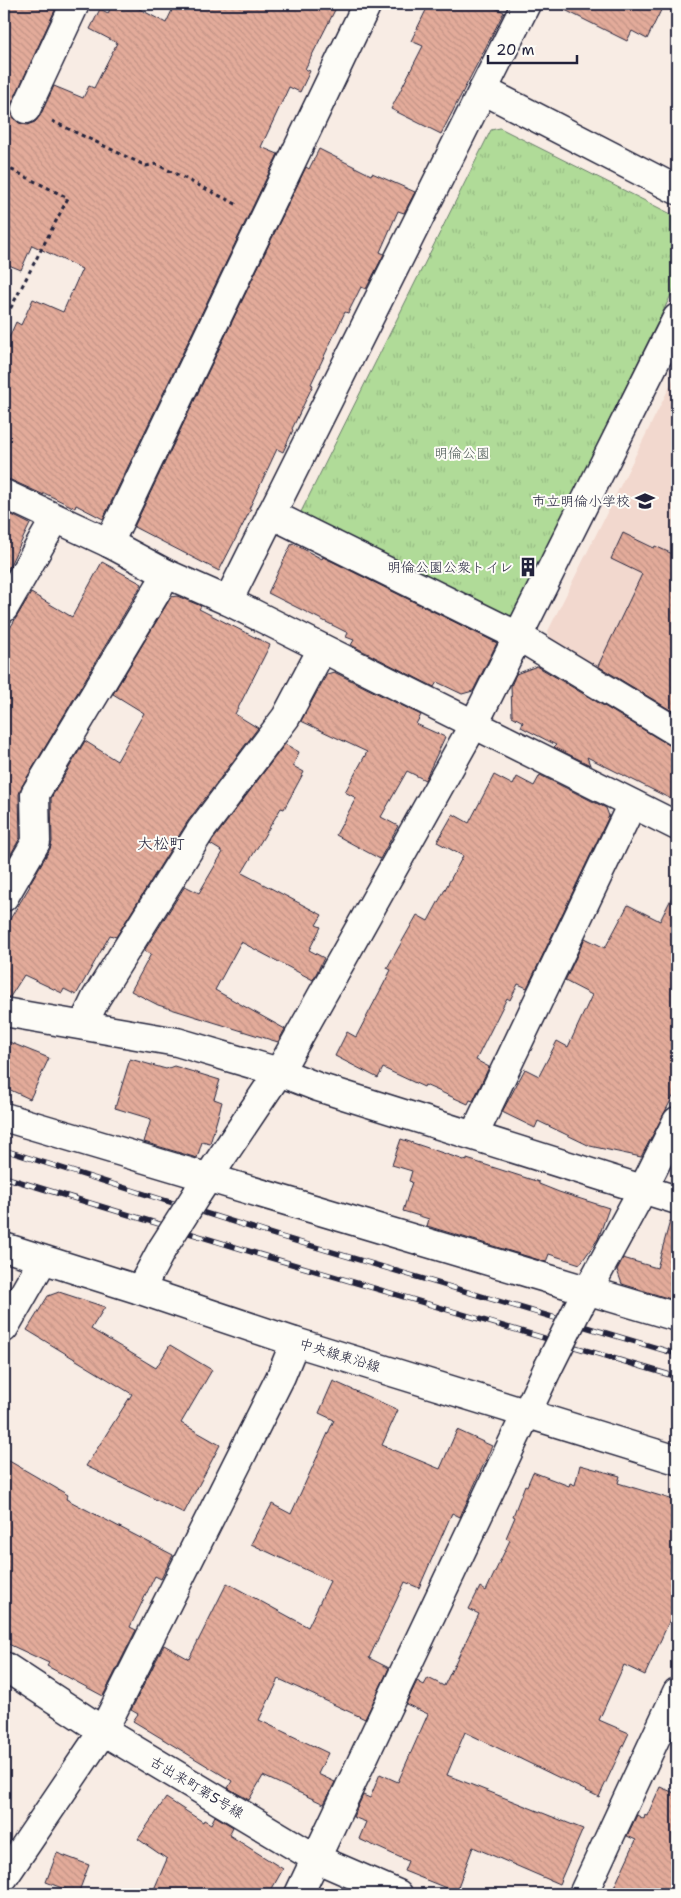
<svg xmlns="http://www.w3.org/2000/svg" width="681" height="1898" font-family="'Shantell Sans','Klee One',sans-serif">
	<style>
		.built { fill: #f2d8ce }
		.park { fill: url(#park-tufts); stroke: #697e6a }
		.building { fill: url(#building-back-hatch); stroke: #22223b }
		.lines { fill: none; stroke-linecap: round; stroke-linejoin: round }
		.minor-casing { stroke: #22223b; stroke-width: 31 }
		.path { stroke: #22223b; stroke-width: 3; stroke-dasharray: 4 4; stroke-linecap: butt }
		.minor { stroke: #fdfcf7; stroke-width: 28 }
		.rail-casing { stroke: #22223b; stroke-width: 5.5 }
		.rail { stroke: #fdfcf7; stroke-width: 4; stroke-dasharray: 11; stroke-linecap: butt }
		.minor-bridge-casing { stroke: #22223b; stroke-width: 31; stroke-linecap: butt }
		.minor-bridge { stroke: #fdfcf7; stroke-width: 28 }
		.labels { text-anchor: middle; stroke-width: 4; stroke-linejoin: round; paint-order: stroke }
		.park-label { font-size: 14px; fill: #4d5a57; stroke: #fdfcf7 }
		.poi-label { font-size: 14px; fill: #22223b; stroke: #fdfcf7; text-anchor: end }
		.street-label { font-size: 14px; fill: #22223b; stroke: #fdfcf7 }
		.quarter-label { font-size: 16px; fill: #22223b; stroke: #fdfcf7 }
	</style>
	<defs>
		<pattern id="park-tufts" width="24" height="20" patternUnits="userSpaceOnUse" patternTransform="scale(1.25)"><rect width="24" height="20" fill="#b0db98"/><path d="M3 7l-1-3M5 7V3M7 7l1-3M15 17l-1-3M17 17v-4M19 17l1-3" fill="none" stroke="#97bc84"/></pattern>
		<pattern id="building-back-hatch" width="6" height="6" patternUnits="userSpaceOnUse" patternTransform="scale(1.25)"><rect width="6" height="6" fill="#e3ab9a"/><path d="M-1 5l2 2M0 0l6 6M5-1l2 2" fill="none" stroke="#c29386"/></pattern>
	</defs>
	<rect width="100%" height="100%" fill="#f8ece4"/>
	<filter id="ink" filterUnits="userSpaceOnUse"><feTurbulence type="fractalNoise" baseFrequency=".02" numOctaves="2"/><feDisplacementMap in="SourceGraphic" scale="10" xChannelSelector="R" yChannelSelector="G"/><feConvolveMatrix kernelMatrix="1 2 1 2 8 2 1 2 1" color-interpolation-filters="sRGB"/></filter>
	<g filter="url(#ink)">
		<!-- built -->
		<polygon class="built" points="677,372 677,718 551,642 548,631"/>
		<!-- park -->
		<polygon class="park" points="500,128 677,217 677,283 512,618 300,514 491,130"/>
		<!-- building -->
		<g class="building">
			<polygon points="12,4 42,4 55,10 12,103 11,111 14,118 19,123 27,125 35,122 40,116 54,86 83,98 89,86 94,88 117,43 90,29 100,9 108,13 113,4 130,4 166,23 175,4 338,4 305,69 310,71 300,92 289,87 261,147 278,154 103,519 76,505 75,508 44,493 44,495 11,480 4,479 4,349 16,322 21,325 33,299 63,312 82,269 32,245 21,270 4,263 4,20"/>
			<polygon points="429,4 487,4 504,12 441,134 391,109 423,46 411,41"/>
			<polygon points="553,4 664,4 647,39 632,31 627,41"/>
			<polygon points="319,149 371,175 372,173 415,192 404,213 398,211 380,252 384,254 366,289 361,287 348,313 345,312 311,384 313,385 292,429 293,430 283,452 277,449 249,509 251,509 219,571 134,527 306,167 309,169"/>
			<polygon points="4,511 30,524 4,577"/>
			<polygon points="623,533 654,548 655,546 677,556 677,714 598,666 642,574 611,559"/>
			<polygon points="292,543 322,559 323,557 497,643 473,691 462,694 437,682 434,687 351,645 354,640 346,637 348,633 268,593"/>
			<polygon points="102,562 142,584 22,786 19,794 20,838 4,866 4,638 31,593 72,617"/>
			<polygon points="177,596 201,606 199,609 270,645 235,714 258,728 188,821 116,937 110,935 76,995 64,989 62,993 24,975 10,997 4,997 4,929 30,886 29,885 50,849 52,842 51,798 85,741 117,761 144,713 113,694 171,597"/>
			<polygon points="537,666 669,745 677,748 677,802 587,757 590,765 554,747 556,745 521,727 523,722 512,716 511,686 516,674"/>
			<polygon points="334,672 421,715 416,724 445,737 425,780 407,771 381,817 398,826 380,859 336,835 356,798 345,792 367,752 301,721 327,674"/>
			<polygon points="285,744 299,752 293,766 304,772 284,809 281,808 242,873 322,915 316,925 321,927 309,950 324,958 313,980 241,942 215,990 285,1029 278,1042 158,1005 131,991 151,954 144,951 185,886 199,893 223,852 210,844"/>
			<polygon points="494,775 513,785 517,777 534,786 540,775 606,808 609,816 527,988 518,984 510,1000 507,998 476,1060 489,1067 473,1101 470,1100 468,1104 425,1085 424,1087 383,1068 378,1078 335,1056 347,1032 356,1037 391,970 387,968 417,915 428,921 463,856 437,842 453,814 469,823"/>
			<polygon points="677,887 677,1089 641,1157 590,1146 538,1121 535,1128 502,1112 525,1069 539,1076 557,1041 568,1047 592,995 565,981 585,938 605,948 628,905 660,921"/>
			<polygon points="4,1040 49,1058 30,1099 4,1087"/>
			<polygon points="130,1059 166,1069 174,1066 220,1080 214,1099 222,1102 210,1144 202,1142 197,1158 144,1142 151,1119 115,1108"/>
			<polygon points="401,1139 467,1161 467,1159 539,1182 539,1184 559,1192 609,1208 598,1239 580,1264 549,1254 546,1262 427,1226 429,1219 403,1211 412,1182 409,1181 412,1171 392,1165"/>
			<polygon points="670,1221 677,1222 677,1301 622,1284 617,1270 623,1258 657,1268"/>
			<polygon points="59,1292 105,1307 91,1329 156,1368 170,1345 212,1370 181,1423 220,1445 184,1513 86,1466 132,1394 27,1330 48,1296"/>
			<polygon points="333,1381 398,1410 382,1445 440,1469 457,1430 492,1446 460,1517 452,1513 419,1588 405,1582 369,1658 389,1668 365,1719 279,1679 259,1720 328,1753 318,1774 335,1782 324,1804 263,1776 249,1800 228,1788 232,1781 133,1721 138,1714 131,1710 164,1645 189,1659 227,1583 308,1627 330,1581 251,1544 272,1504 291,1514 334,1420 319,1413"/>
			<polygon points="4,1458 68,1495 66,1499 173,1555 161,1579 155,1576 130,1627 136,1630 103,1696 47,1666 49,1663 4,1642"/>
			<polygon points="580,1465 620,1476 618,1483 677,1501 677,1604 645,1675 624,1665 599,1720 629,1733 599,1797 465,1732 447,1775 583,1829 559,1884 473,1847 456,1892 404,1871 408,1861 359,1839 366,1822 353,1817 363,1795 370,1798 380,1774 398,1782 428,1714 406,1704 417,1681 424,1685 428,1678 444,1686 479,1614 469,1609 480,1587 486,1591 510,1540 506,1538 515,1517 513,1516 525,1485 527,1486 533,1472 569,1486 570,1483 575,1485"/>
			<polygon points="660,1787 677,1794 677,1894 611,1894 636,1840 627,1836 637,1815 644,1819 645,1815 647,1816"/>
			<polygon points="166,1798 203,1822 204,1820 211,1824 215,1816 233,1827 229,1835 283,1869 269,1894 152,1894 167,1859 138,1839"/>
			<polygon points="57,1853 89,1865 78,1894 46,1882"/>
		</g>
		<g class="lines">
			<defs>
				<g id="minor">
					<polyline points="483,90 677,190"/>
					<polyline points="26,109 75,4"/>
					<polyline points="4,494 109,543 167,574 228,601 677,826"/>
					<polyline points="271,514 518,636 677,732"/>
					<polyline points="109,543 367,4"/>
					<polyline points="228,601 526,4"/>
					<polyline points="4,608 55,519"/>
					<polyline points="4,897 36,842 35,794 167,574"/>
					<polyline points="4,1012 177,1042 279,1072 318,1087 677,1200"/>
					<polyline points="83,1025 96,998 201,830 286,717 322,649"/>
					<polyline points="4,1117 677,1317"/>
					<polyline points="474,1135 632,804"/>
					<polyline points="197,1194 279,1072 474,724 677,318"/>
					<polyline points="4,1247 140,1290 295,1342 677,1460"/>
					<polyline points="140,1290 162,1249"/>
					<polyline points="580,1305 643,1189 677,1121"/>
					<polyline points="4,1328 43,1260"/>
					<polyline points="4,1666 103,1731 315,1858 398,1894"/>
					<polyline points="4,1877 103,1731 281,1376 295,1342"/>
					<polyline points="299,1894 547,1370"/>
					<polyline points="583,1894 677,1692"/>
				</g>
			</defs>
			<!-- minor casing -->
			<use href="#minor" class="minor-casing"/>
			<!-- path -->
			<g class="path">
				<polyline points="52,121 146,166 156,164 238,205"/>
				<polyline points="4,166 68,198 4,321"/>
			</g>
			<!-- minor -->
			<use href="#minor" class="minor"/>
			<defs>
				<g id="rail">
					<polyline points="4,1150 275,1235 677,1354"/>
					<polyline points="4,1177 268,1257 677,1377"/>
				</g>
			</defs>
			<!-- rail casing -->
			<use href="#rail" class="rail-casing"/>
			<!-- rail -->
			<use href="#rail" class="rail"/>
			<defs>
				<g id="minor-bridge">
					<polyline points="162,1249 197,1194"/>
					<polyline points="547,1370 579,1306"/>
				</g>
			</defs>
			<!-- minor-bridge casing -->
			<use href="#minor-bridge" class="minor-bridge-casing"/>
			<!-- minor-bridge -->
			<use href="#minor-bridge" class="minor-bridge"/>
		</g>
	</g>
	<!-- icons -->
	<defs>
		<symbol id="school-bare" viewBox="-9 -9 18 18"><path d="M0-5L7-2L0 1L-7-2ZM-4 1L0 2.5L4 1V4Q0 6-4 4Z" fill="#22223b" stroke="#fdfcf7" stroke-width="2.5" paint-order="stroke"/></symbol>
		<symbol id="building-bare" viewBox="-9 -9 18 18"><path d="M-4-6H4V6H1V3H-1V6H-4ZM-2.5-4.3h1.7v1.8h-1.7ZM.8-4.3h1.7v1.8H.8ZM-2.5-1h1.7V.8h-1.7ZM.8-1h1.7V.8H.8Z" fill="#22223b" stroke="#fdfcf7" stroke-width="2.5" paint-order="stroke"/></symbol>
	</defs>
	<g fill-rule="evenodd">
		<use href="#school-bare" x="631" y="487" width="28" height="28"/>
		<use href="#building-bare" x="514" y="553" width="28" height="28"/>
	</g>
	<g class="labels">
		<!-- park labels -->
		<g class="park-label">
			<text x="462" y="458">明倫公園</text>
		</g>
		<!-- poi labels -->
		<g class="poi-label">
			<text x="630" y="506">市立明倫小学校</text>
			<text x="513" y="572">明倫公園公衆トイレ</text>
		</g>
		<!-- street labels -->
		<g class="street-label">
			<text transform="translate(340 1355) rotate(17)" y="5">中央線東沿線</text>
			<text transform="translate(197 1787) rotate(31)" y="5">古出来町第5号線</text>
		</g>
		<!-- quarter labels -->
		<g class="quarter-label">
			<text x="161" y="849">大松町</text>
		</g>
	</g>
	<!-- margin -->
	<rect width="681" height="1898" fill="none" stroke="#fdfcf7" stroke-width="20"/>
	<rect x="10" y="10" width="661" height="1878" fill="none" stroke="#22223b" stroke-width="2" filter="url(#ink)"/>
	<!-- scale -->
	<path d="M488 55v8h89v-8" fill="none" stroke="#22223b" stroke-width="2.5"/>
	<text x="496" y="55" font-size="15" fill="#22223b" stroke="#fdfcf7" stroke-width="4" paint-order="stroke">20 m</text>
</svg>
